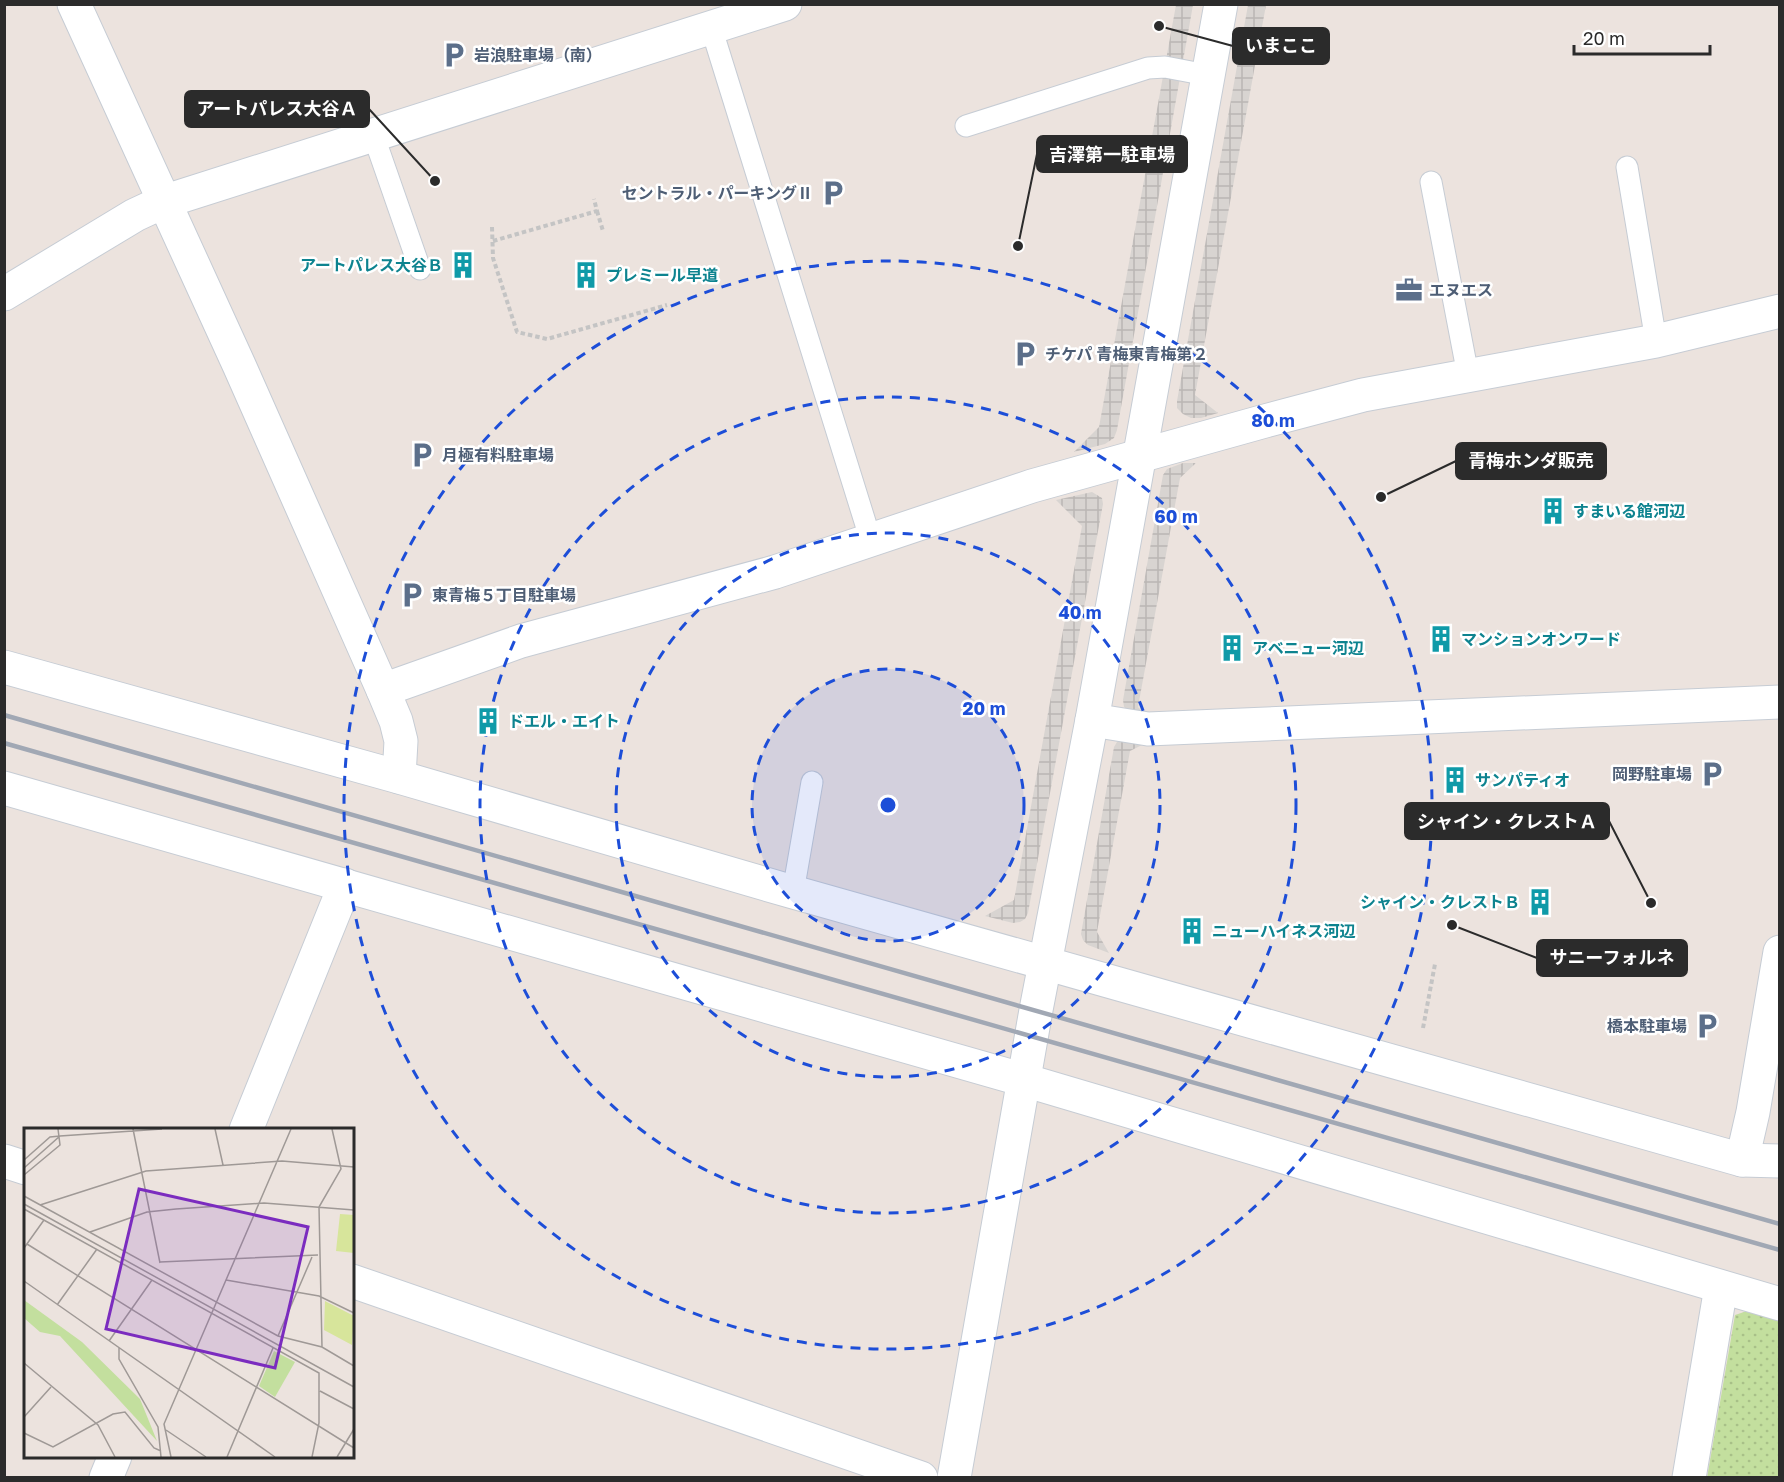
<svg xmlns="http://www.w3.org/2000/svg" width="1784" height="1482" font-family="'Golos Text','Noto Sans JP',sans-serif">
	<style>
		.park { fill: url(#park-dots) }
		.plaza { fill: url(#plaza-grid) }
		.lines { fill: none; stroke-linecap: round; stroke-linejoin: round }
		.lane-casing { stroke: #c6ccd4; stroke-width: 23 }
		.street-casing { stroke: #c6ccd4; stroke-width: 35 }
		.secondary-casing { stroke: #c6ccd4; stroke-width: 35 }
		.path { stroke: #c4c4c4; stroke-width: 4; stroke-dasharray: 4.5 3; stroke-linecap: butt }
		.lane { stroke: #fff; stroke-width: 21 }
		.street { stroke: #fff; stroke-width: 33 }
		.secondary { stroke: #fff; stroke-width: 33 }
		.rail { stroke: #a1a8b4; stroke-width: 4.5 }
		.ring { fill: none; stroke: #1d4ed8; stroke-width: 3; stroke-dasharray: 10 8 }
		.labels { text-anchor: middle; stroke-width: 5; stroke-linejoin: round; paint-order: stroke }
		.service-label { font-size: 16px; font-weight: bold; fill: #4e5e75; stroke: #fff; text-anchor: start }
		.culture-label { font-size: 16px; font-weight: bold; fill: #0d838f; stroke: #fff; text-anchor: start }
		.inset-road { fill: none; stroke: #9f9996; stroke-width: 1.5 }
		.view { fill: #7b2cbf; fill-opacity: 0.15; stroke: #7b2cbf; stroke-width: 3 }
		.inset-edge { fill: none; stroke: #2b2b2b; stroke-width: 3 }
		.centre { fill: #1d4ed8; stroke: #fff; stroke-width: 3 }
		.ring-label { font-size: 18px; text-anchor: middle; font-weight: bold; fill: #1d4ed8; stroke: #fff; stroke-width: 5; stroke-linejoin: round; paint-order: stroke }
		.leader { fill: none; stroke: #2b2b2b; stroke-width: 2 }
		.callout-dot { fill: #2b2b2b; stroke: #fff; stroke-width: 2 }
		.callout { fill: #2b2b2b; stroke: #2b2b2b; stroke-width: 2 }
		.callout-label { font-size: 18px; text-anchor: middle; font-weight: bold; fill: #fff }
	</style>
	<defs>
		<pattern id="park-dots" width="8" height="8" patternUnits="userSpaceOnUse" patternTransform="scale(1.5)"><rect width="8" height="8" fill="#c3df9e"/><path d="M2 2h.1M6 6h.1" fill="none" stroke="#a8c088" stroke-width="1.8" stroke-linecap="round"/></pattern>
		<pattern id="plaza-grid" width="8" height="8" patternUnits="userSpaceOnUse" patternTransform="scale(1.5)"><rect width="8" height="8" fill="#d8d4d1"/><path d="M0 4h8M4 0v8" fill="none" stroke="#bab6b4"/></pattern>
	</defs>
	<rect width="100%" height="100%" fill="#ece3de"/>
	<!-- park -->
	<polygon class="park" points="1747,1311 1779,1321 1779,1477 1707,1478 1735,1315"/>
	<!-- plaza -->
	<g class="plaza">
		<polygon points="1176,5 1193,5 1117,430 1114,438 1105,444 1074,452 1099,427"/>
		<polygon points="1248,5 1266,5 1195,395 1218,413 1201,418 1191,418 1183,414 1177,408 1177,401"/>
		<polygon points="1183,463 1196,463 1180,478 1138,707 1147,716 1129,711 1124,707 1123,700 1163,475 1167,469"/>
		<polygon points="1092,492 1102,498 1103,504 1028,913 1025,919 1020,922 1013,923 985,916 1014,900 1082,526 1056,500"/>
		<polygon points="1124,739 1146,743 1130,751 1097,932 1109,953 1088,945 1083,940 1081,934 1114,747 1117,742"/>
	</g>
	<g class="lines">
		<defs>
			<g id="lane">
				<polyline points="711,27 871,541"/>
				<polyline points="966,126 1148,68 1165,67 1207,75"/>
				<polyline points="373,134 420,269"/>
				<polyline points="1627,167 1656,341"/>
				<polyline points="1431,182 1468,375"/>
				<polyline points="793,892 812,782"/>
			</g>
			<g id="street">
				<polyline points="74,4 239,365 383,690 396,721 401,741 399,777"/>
				<polyline points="4,294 135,215 163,202 785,4"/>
				<polyline points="4,667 399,777 793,892 1742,1160 1780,1161"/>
				<polyline points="383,690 521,641 775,572 1032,486 1265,421 1363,395 1656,341 1780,311"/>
				<polyline points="1092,720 1148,729 1780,702"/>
				<polyline points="4,788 1024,1080 1780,1304"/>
				<polyline points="246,1130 345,885"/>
				<polyline points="1742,1160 1753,1112 1780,952"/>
				<polyline points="4,1161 26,1168"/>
				<polyline points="352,1281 921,1478"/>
				<polyline points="106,1478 115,1456"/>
				<polyline points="1689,1478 1721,1287"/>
			</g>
			<polyline id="secondary" points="954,1478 1036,1010 1092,720 1221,4"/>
		</defs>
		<!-- lane casing -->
		<use href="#lane" class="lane-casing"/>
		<!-- street casing -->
		<use href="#street" class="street-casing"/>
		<!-- secondary casing -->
		<use href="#secondary" class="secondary-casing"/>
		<!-- path -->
		<g class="path">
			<polyline points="597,211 603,231"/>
			<polyline points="492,227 493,258 517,332 547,339 667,305"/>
			<polyline points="493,241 597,211 594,199"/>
			<polyline points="1423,1028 1435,964"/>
		</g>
		<!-- lane -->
		<use href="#lane" class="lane"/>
		<!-- street -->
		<use href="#street" class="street"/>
		<!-- secondary -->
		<use href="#secondary" class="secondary"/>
		<!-- rail -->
		<g class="rail">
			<polyline points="4,715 1780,1224"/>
			<polyline points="4,743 1780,1250"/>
		</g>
	</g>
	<!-- distance rings -->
	<circle cx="888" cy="805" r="136" fill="#1d4ed8" fill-opacity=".12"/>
	<g class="ring">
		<circle cx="888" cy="805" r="136"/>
		<circle cx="888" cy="805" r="272"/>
		<circle cx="888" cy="805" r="408"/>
		<circle cx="888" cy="805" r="544"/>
	</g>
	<!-- icons -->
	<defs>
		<symbol id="parking-bare" viewBox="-9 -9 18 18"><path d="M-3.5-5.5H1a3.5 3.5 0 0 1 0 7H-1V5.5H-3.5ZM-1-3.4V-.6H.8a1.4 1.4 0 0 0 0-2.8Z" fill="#5c6f8a" stroke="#fff" stroke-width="2.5" paint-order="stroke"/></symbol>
		<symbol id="building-bare" viewBox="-9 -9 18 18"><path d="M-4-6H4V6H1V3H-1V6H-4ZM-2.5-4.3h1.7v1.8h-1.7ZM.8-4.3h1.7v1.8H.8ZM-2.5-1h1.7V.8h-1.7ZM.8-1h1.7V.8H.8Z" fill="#0f9aa8" stroke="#fff" stroke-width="2.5" paint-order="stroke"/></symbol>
		<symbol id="office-bare" viewBox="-9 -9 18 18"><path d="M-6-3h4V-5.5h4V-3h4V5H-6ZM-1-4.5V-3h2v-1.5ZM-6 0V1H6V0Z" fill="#5c6f8a" stroke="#fff" stroke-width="2.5" paint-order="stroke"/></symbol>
	</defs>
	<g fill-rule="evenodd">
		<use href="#parking-bare" x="435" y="36" width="38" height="38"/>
		<use href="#parking-bare" x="814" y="174" width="38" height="38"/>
		<use href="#building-bare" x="444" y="246" width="38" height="38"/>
		<use href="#building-bare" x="567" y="256" width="38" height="38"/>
		<use href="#office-bare" x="1390" y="271" width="38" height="38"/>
		<use href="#parking-bare" x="1006" y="335" width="38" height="38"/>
		<use href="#parking-bare" x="403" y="436" width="38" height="38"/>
		<use href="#building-bare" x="1534" y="492" width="38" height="38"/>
		<use href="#parking-bare" x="393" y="576" width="38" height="38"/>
		<use href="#building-bare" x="1422" y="620" width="38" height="38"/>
		<use href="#building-bare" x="1213" y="629" width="38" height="38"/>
		<use href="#building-bare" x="469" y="702" width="38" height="38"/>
		<use href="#parking-bare" x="1693" y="755" width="38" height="38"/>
		<use href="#building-bare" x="1436" y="761" width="38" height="38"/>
		<use href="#building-bare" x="1521" y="883" width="38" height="38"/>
		<use href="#building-bare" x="1173" y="912" width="38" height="38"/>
		<use href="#parking-bare" x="1688" y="1007" width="38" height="38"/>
	</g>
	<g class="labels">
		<!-- service labels -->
		<g class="service-label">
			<text x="474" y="61">岩浪駐車場（南）</text>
			<text x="813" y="199" text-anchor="end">セントラル・パーキングⅡ</text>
			<text x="1429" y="296">エヌエス</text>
			<text x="1045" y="360">チケパ 青梅東青梅第２</text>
			<text x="442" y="461">月極有料駐車場</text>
			<text x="432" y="601">東青梅５丁目駐車場</text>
			<text x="1692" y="780" text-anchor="end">岡野駐車場</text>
			<text x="1687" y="1032" text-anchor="end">橋本駐車場</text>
		</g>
		<!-- culture labels -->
		<g class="culture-label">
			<text x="443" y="271" text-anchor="end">アートパレス大谷Ｂ</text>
			<text x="606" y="281">プレミール早道</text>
			<text x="1573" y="517">すまいる館河辺</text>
			<text x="1461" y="645">マンションオンワード</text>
			<text x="1252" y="654">アベニュー河辺</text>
			<text x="508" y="727">ドエル・エイト</text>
			<text x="1475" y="786">サンパティオ</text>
			<text x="1520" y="908" text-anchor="end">シャイン・クレストＢ</text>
			<text x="1212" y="937">ニューハイネス河辺</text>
		</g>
	</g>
	<!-- overview -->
	<g transform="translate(24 1128)">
		<rect width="330" height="330" fill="#ece3de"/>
		<path d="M 0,172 L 58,214 L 116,271 L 133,313 L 36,208 L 16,204 L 0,190 Z" fill="#c3df9e"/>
		<path d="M 250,223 L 271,234 L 251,269 L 235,258 Z" fill="#c3df9e"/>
		<path d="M 316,86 L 330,87 L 330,125 L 312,123 ZM 301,173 L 330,188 L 328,217 L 300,202 Z" fill="#d7e59b"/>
		<path class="inset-road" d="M 109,1 L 136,135M 191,1 L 199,37M 0,32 L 26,9 L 36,8M 0,40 L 36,8 L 138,1M 0,47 L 36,17 L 34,1M 0,68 L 254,208 L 298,219 L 330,238M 0,76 L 330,259M 16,77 L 122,43 L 258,33 L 330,39M 0,81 L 295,245 L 295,295 L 288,329M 66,104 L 123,84 L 152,81 L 240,75 L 330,82M 3,116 L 330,320M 0,120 L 20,92M 136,134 L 294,127M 202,152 L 295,168 L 330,185M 0,153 L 251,329M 33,177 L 73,121M 254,208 L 288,129M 85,213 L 128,152M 298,219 L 295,79 L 317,41 L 308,1M 95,220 L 95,231 L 134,299 L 137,329M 0,235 L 74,297 L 91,329M 296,263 L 330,281M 0,289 L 27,259M 142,302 L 182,329M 0,305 L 29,319 L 89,286 L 101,284 L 130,320 L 137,323M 147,329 L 140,296 L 267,1M 203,329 L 249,220M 313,329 L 330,301"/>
		<path class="view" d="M 115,61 L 284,99 L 251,240 L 82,201 Z"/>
		<rect width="330" height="330" class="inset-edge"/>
	</g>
	<circle cx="888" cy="805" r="9" class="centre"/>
	<g class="ring-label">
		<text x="1273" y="427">80 m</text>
		<text x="1176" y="523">60 m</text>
		<text x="1080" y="619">40 m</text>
		<text x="984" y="715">20 m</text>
	</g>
	<!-- callouts -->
	<path class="leader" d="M1159 26L1233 46M435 181L369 109M1018 246L1037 154M1381 497L1456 461M1651 903L1609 821M1452 925L1537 958"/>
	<g class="callout-dot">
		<circle cx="1159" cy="26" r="6"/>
		<circle cx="435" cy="181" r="6"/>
		<circle cx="1018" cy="246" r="6"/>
		<circle cx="1381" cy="497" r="6"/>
		<circle cx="1651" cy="903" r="6"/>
		<circle cx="1452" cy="925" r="6"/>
	</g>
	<g class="callout">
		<rect x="1233" y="28" width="96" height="36" rx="6"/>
		<rect x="185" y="91" width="184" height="36" rx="6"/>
		<rect x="1037" y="136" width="150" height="36" rx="6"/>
		<rect x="1456" y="443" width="150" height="36" rx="6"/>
		<rect x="1405" y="803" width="204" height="36" rx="6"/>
		<rect x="1537" y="940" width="150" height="36" rx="6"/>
	</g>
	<g class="callout-label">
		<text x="1281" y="52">いまここ</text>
		<text x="277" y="115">アートパレス大谷Ａ</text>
		<text x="1112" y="161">吉澤第一駐車場</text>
		<text x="1531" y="467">青梅ホンダ販売</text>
		<text x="1507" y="828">シャイン・クレストＡ</text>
		<text x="1612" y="964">サニーフォルネ</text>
	</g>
	<!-- border -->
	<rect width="1784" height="1482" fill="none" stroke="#2b2b2b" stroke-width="12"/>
	<!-- scale -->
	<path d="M1574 45v9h136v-9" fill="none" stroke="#2b2b2b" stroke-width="3"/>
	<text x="1583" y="45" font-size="18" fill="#2b2b2b" stroke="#ffffff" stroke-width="4.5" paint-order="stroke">20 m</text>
</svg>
